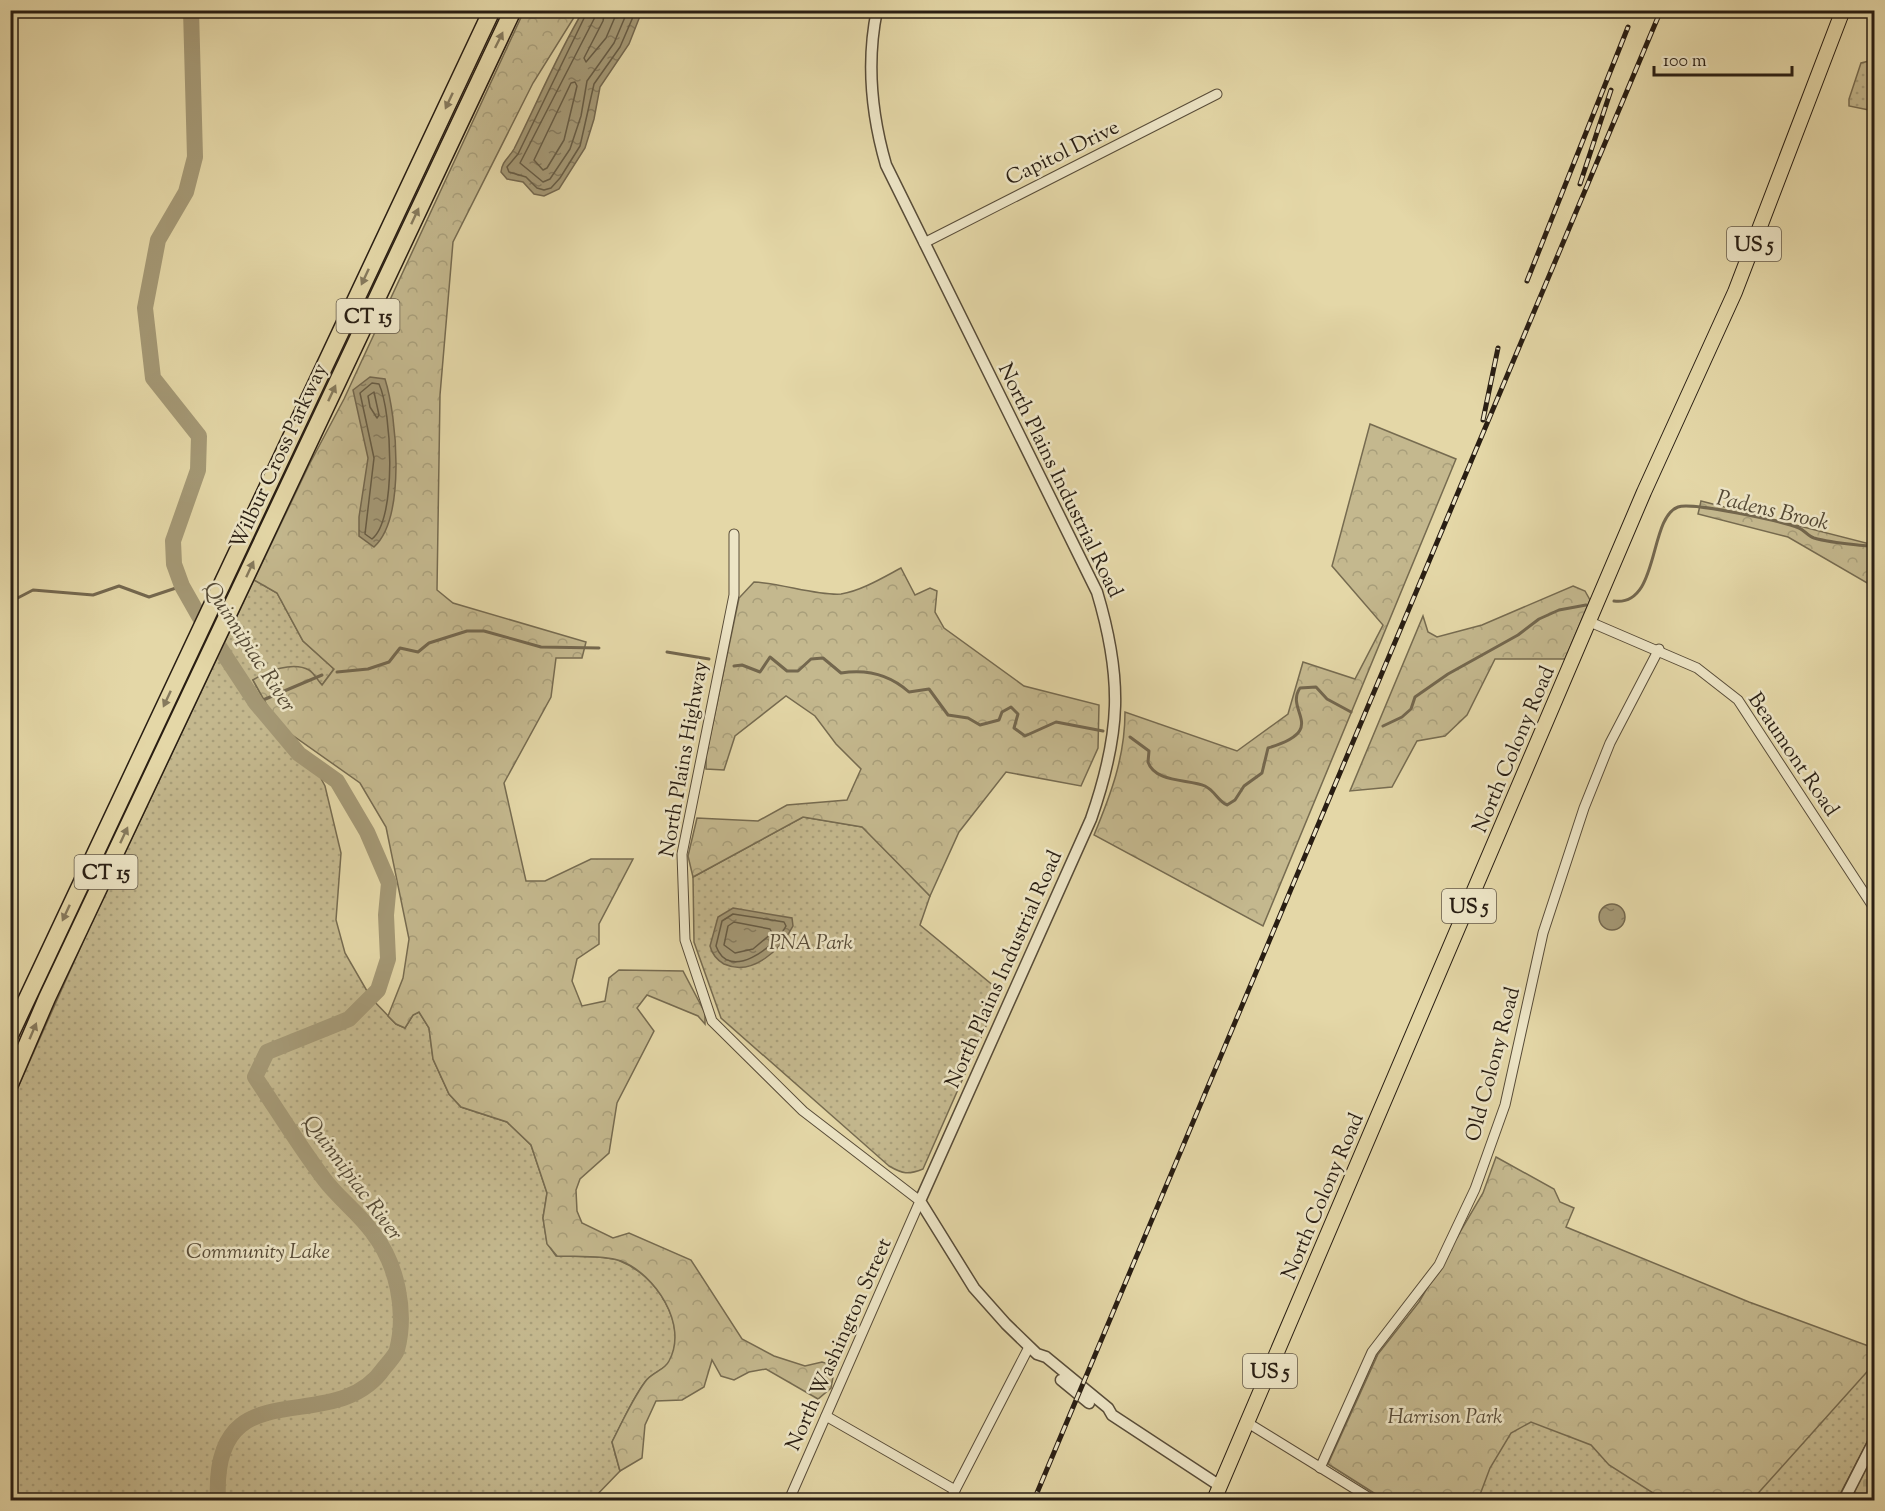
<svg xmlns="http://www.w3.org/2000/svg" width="1885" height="1511" font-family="'Sorts Mill Goudy',serif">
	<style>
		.grass { fill: url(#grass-dots); stroke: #766b50; stroke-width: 1.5 }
		.forest { fill: url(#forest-crowns); stroke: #766b50; stroke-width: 1.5 }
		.cemetery { fill: url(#cemetery-stones); stroke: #766b50; stroke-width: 1.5 }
		.water { fill: url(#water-ripples); stroke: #73674e; stroke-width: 1.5 }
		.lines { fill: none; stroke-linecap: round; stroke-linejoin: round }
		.shore { stroke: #665b44; stroke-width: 1.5 }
		.stream { stroke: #73674e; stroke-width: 3 }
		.river { stroke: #a49875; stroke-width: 16 }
		.minor-casing { stroke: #584c38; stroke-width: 11 }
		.tertiary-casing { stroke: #584c38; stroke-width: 13 }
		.primary-casing { stroke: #291e13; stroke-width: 16 }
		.motorway-casing { stroke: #291e13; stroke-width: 19 }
		.minor { stroke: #ede5c6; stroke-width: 9 }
		.tertiary { stroke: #ede5c6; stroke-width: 10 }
		.primary { stroke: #e4d7a7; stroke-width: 14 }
		.motorway { stroke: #e4d7a7; stroke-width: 16 }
		.rail-casing { stroke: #291e13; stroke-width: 5 }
		.rail { stroke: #ede5c6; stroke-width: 3; stroke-dasharray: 9; stroke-linecap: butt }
		.oneway { fill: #867a5d }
		.labels { text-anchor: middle; stroke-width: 5; stroke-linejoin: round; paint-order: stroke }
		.shield { fill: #ede5c6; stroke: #645a49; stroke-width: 1.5 }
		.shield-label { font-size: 20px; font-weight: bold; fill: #291e13 }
		.street-label { font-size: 21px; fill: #291e13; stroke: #ede5c6 }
		.park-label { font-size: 21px; font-style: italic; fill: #584c38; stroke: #ede5c6 }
		.water-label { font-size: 22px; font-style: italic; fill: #544935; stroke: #ede5c6 }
	</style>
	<defs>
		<pattern id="grass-dots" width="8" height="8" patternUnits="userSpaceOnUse" patternTransform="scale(1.5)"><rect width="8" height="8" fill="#c4b88e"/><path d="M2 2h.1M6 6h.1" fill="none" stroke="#a89e7a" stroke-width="1.8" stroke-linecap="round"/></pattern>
		<pattern id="forest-crowns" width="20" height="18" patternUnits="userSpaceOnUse" patternTransform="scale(1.5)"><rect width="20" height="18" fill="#c4b88e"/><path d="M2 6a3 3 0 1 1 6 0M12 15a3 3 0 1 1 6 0" fill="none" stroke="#a89e7a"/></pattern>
		<pattern id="cemetery-stones" width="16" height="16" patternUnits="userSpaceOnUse" patternTransform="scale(1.5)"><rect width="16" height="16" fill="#c4b88e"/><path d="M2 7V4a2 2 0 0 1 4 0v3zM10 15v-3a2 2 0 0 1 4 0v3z" fill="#a89e7a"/></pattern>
		<pattern id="water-ripples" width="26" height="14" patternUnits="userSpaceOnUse" patternTransform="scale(1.5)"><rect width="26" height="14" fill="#a49875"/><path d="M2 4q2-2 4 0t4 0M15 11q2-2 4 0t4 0" fill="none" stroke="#867b5f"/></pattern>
	</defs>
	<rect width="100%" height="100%" fill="#e4d7a7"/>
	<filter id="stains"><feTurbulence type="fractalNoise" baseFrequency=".00333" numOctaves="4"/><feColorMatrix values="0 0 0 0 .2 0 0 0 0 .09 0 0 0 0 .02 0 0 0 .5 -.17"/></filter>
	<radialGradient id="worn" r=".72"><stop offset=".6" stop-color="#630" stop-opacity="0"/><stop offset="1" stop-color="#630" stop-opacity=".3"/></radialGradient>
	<!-- grass -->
	<g class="grass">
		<polygon points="1869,61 1874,63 1874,111 1849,106 1849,99 1861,63"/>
		<path d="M 254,580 L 277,593 L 303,641 L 334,669 L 322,685 L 310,671 L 253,680 L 282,733 L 309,756 L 325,786 L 341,853 L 336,920 L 345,953 L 371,998 L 396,1024 L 405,1028 L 413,1015 L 419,1012 L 429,1028 L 433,1059 L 449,1094 L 461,1107 L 507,1122 L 531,1145 L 547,1193 L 543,1218 L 547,1243 L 556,1256 C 574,1257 605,1255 620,1261 C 655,1274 689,1325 670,1361 C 665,1370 651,1373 645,1382 C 632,1399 623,1422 612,1442 L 620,1471 L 592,1500 L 11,1500 L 11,1103 L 86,935 Z"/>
		<path d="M 803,817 L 863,827 L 930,896 L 920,925 L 1001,992 L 923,1169 C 908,1175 903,1174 889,1166 L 721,1018 L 694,942 L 693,877 Z"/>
		<polygon points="1874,1348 1874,1429 1837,1500 1385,1500 1328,1464 1378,1354"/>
	</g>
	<!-- forest -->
	<g class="forest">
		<path d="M 524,11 L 578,11 L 533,83 L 453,242 L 440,395 L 437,590 L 453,603 L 586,642 L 582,658 L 556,658 L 551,697 L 504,783 L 526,881 L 545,881 L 591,859 L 633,859 L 599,924 L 599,944 L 577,959 L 572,981 L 582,1006 L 605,1001 L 609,978 L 619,970 L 683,971 L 705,1013 L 705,1024 L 698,1016 L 647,995 L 637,1008 L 654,1031 L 617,1103 L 609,1153 L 580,1179 L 576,1190 L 577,1211 L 582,1223 L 613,1238 L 629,1233 L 691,1260 L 742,1339 L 774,1356 L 805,1366 L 822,1362 L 835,1366 L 831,1388 L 818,1399 L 766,1369 L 749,1372 L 734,1380 L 721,1376 L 712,1360 L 704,1387 L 682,1400 L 656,1401 L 645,1425 L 642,1458 L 620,1471 L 612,1442 C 622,1422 632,1400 645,1382 C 651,1373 665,1370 669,1361 C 689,1325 655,1274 621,1261 C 605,1255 574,1257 557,1256 L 547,1244 L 543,1218 L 547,1193 L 531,1145 L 507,1122 L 461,1107 L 449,1094 L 433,1059 L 429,1028 L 419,1012 L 413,1015 L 405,1028 L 396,1024 L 388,1016 L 403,978 L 409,939 L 386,827 L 360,783 L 278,725 L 253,680 C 267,671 293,661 309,670 C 314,673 318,681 322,685 L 334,669 L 303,641 L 277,593 L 254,580 L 309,465 L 344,399 Z"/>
		<path d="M 1370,424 L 1456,459 L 1263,926 L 1094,835 C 1111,794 1125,757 1125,712 L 1237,751 L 1288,714 L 1303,662 L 1355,679 L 1383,625 L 1332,566 Z"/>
		<polygon points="1701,501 1874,545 1874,587 1788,537 1698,514"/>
		<path d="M 901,568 L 915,595 L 930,588 L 937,591 L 935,612 L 944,628 L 1024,686 L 1099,705 L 1098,748 L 1081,786 L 1006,772 L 959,832 L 930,896 L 862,827 L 803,817 L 693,877 L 688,856 L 697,818 L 758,821 L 787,805 L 847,800 L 861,769 L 836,744 L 815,716 L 786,696 L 735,736 L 724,770 L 706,769 L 706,756 L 739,598 L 754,582 C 781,583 818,596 841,594 C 861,591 884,577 901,568 Z"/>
		<polygon points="1573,586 1585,591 1590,600 1565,659 1495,659 1467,715 1445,736 1417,741 1392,787 1350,791 1423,616 1428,632 1437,637 1482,625"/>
		<polygon points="1496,1157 1554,1189 1560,1202 1574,1208 1566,1227 1749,1302 1874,1348 1874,1364 1752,1500 1664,1500 1609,1465 1591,1445 1531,1422 1511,1433 1490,1468 1478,1500 1385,1500 1328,1464 1378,1354 1419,1302 1483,1193"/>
	</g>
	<!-- cemetery -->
	<polygon class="cemetery" points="1874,1451 1874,1500 1850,1500"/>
	<!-- water -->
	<g class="water">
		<path d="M 583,11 L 642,11 L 629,44 L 600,87 L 594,119 L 585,148 L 559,189 L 544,196 L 534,194 L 523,182 L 507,179 L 501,172 C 502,161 509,158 514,149 C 537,103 557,55 583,11 Z"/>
		<path d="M 370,377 L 385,379 C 397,417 406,518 374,547 L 359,536 L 359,517 L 368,458 L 353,390 Z"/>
		<circle cx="1612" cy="917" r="13"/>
		<path d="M 733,908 L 792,918 L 793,926 C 781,949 753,977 724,964 C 717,960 712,954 710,946 L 718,917 Z"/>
	</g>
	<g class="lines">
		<!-- shore -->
		<g class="shore">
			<polyline points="588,10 518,154 507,167 509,172 526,177 537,188 544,190 551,188 560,178 580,146 594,84 620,47 636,10"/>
			<polyline points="596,10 594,19 520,163 543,182 550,179 570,149 581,116 587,81 614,43 628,10"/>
			<polyline points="605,10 603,21 584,58 586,62 606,38 618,10"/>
			<polygon points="571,83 575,82 577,86 564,140 547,168 543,170 534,160"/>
			<path d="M 372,383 L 379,384 C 392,412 397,520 372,539 L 365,534 L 374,458 L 360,393 Z"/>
			<polygon points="374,392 379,415 377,418 370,407 368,396"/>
			<path d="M 733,914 L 784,922 L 786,926 C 776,946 729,983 716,946 L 722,921 Z"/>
			<polygon points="734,922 770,929 772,933 753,949 735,953 724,945 728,926"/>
		</g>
		<!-- stream -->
		<g class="stream">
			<path d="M 1614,601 C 1660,607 1648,518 1678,507 C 1692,502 1782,521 1799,528 C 1804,530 1808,536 1814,538 C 1831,543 1851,544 1868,546 L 1874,551"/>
			<polyline points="10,602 33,590 93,595 119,586 149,597 182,586"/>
			<polyline points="667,652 709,659"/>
			<path d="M 734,666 L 742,665 L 760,672 L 770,657 L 787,671 L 798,671 L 811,659 L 823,658 L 841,673 C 866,669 889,674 909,692 L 929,689 L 948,715 L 968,718 L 980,725 L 999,720 L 1002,712 L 1011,707 L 1018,714 L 1014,728 L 1025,736 L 1056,722 L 1103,731"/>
			<polyline points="337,672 368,669 389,662 400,648 418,652 429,643 467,631 484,631 541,647 599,648"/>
			<polyline points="256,703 322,675"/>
			<polyline points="1383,726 1402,717 1411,709 1415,697 1448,674 1518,635 1539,619 1559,610 1586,605"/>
			<path d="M 1130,737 L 1149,751 L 1148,762 C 1155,783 1189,779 1205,786 C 1215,791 1218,801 1227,805 L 1235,800 L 1244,786 L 1262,773 L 1268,748 C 1330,730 1284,711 1300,688 L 1316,687 L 1327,699 L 1351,712"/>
		</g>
		<!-- river -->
		<path class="river" d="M 191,10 L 195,157 L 186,192 L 158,240 L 145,308 L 153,378 L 199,436 L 198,470 L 173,541 L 174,564 L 182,586 L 199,616 L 256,703 L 299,754 L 337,781 L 367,832 L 389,883 L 386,915 L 388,959 L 378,990 L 349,1019 L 267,1052 L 255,1077 C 278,1111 299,1146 324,1179 C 338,1198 359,1213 373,1233 C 397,1264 407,1311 397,1350 C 395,1356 388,1363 384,1368 C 334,1441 211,1363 218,1500"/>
		<defs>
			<g id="minor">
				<polyline points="924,243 1217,94"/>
				<polyline points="734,534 734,595 682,854 685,940 712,1021 803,1111 920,1201 789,1500"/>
				<polyline points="1590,622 1697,668 1738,700 1874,908"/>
				<polyline points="826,1416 955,1490"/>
				<polyline points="1248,1423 1373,1500"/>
				<polyline points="1320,1468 1372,1352 1439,1265 1475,1189 1505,1105 1543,933 1584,808 1610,743 1659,649"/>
				<polyline points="950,1500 1029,1347"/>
			</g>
			<g id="tertiary">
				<path d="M 877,10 C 866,63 871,113 886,165 L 1097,592 C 1123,679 1121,733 1091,819 L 920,1201 L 974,1288 L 1006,1324 L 1037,1354 L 1046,1357 L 1108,1408 L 1112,1415 L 1220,1486"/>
				<polyline points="1061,1380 1089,1403"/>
				<polyline points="1844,1500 1874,1441"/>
			</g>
			<polyline id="primary" points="1214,1500 1644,492 1735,292 1843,10"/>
			<g id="motorway">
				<polyline points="10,1035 492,10"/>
				<polyline points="10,1084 47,998 513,10"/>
			</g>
		</defs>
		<!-- minor casing -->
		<use href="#minor" class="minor-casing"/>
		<!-- tertiary casing -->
		<use href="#tertiary" class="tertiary-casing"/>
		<!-- primary casing -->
		<use href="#primary" class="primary-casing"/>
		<!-- motorway casing -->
		<use href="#motorway" class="motorway-casing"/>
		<!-- minor -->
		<use href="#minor" class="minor"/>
		<!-- tertiary -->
		<use href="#tertiary" class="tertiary"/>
		<!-- primary -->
		<use href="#primary" class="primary"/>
		<!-- motorway -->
		<use href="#motorway" class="motorway"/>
		<defs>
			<g id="rail">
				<polyline points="1580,184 1611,90"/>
				<polyline points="1527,281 1628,27"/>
				<polyline points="1483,420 1498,348"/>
				<polyline points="1034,1500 1661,10"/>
			</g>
		</defs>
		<!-- rail casing -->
		<use href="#rail" class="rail-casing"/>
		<!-- rail -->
		<use href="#rail" class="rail"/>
	</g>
	<!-- one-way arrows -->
	<defs><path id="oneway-solid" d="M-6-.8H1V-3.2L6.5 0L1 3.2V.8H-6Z" transform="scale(1.5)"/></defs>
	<g class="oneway">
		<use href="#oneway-solid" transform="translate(499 40) rotate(-64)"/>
		<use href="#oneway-solid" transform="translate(449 101) rotate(115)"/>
		<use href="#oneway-solid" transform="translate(415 216) rotate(-65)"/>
		<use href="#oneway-solid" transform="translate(365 277) rotate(115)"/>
		<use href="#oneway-solid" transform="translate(332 393) rotate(-65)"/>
		<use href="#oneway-solid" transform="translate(250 569) rotate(-65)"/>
		<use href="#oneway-solid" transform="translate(167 699) rotate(115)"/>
		<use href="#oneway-solid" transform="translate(124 835) rotate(-65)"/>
		<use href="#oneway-solid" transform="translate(66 913) rotate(115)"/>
		<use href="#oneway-solid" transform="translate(33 1031) rotate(-67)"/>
	</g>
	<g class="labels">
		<!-- shield labels -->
		<g class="shield">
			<rect x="1727" y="227" width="54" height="34" rx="4.5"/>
			<rect x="336.5" y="299" width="63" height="34" rx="4.5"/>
			<rect x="74.5" y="855" width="63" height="34" rx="4.5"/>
			<rect x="1442" y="889" width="54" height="34" rx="4.5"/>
			<rect x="1243" y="1354" width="54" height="34" rx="4.5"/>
		</g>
		<g class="shield-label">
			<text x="1754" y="251">US 5</text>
			<text x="368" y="323">CT 15</text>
			<text x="106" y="879">CT 15</text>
			<text x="1469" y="913">US 5</text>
			<text x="1270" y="1378">US 5</text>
		</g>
		<!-- street labels -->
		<g class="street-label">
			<text transform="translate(1062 152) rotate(-26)" y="7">Capitol Drive</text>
			<text transform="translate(278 456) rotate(-65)" y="7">Wilbur Cross Parkway</text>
			<text transform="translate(1061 480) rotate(64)" y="7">North Plains Industrial Road</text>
			<text transform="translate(1513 749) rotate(-67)" y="7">North Colony Road</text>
			<text transform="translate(1794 754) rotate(56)" y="7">Beaumont Road</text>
			<text transform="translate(683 759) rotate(-80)" y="7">North Plains Highway</text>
			<text transform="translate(1003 969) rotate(-66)" y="7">North Plains Industrial Road</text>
			<text transform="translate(1492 1064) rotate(-75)" y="7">Old Colony Road</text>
			<text transform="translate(1322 1196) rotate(-67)" y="7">North Colony Road</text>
			<text transform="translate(838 1344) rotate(-66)" y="7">North Washington Street</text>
		</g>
		<!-- park labels -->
		<g class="park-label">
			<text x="811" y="949">PNA Park</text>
			<text x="258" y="1258">Community Lake</text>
			<text x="1445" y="1423">Harrison Park</text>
		</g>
		<!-- water labels -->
		<g class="water-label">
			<text transform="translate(1773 509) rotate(13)" y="8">Padens Brook</text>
			<text transform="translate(251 646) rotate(57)" y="8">Quinnipiac River</text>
			<text transform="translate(354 1177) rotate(53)" y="8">Quinnipiac River</text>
		</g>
	</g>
	<!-- margin -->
	<rect width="1885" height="1511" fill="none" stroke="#e4d7a7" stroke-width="36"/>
	<rect x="12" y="12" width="1861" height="1487" fill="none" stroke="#291e13" stroke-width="3"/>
	<rect x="18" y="18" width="1849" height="1475" fill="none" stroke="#291e13" stroke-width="1.5"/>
	<!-- scale -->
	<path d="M1654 66v9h138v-9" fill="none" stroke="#291e13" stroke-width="3"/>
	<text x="1663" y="66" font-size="18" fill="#291e13" stroke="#ede5c6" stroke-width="4.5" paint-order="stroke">100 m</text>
	<rect width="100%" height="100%" filter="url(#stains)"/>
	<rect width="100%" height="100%" fill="url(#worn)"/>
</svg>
